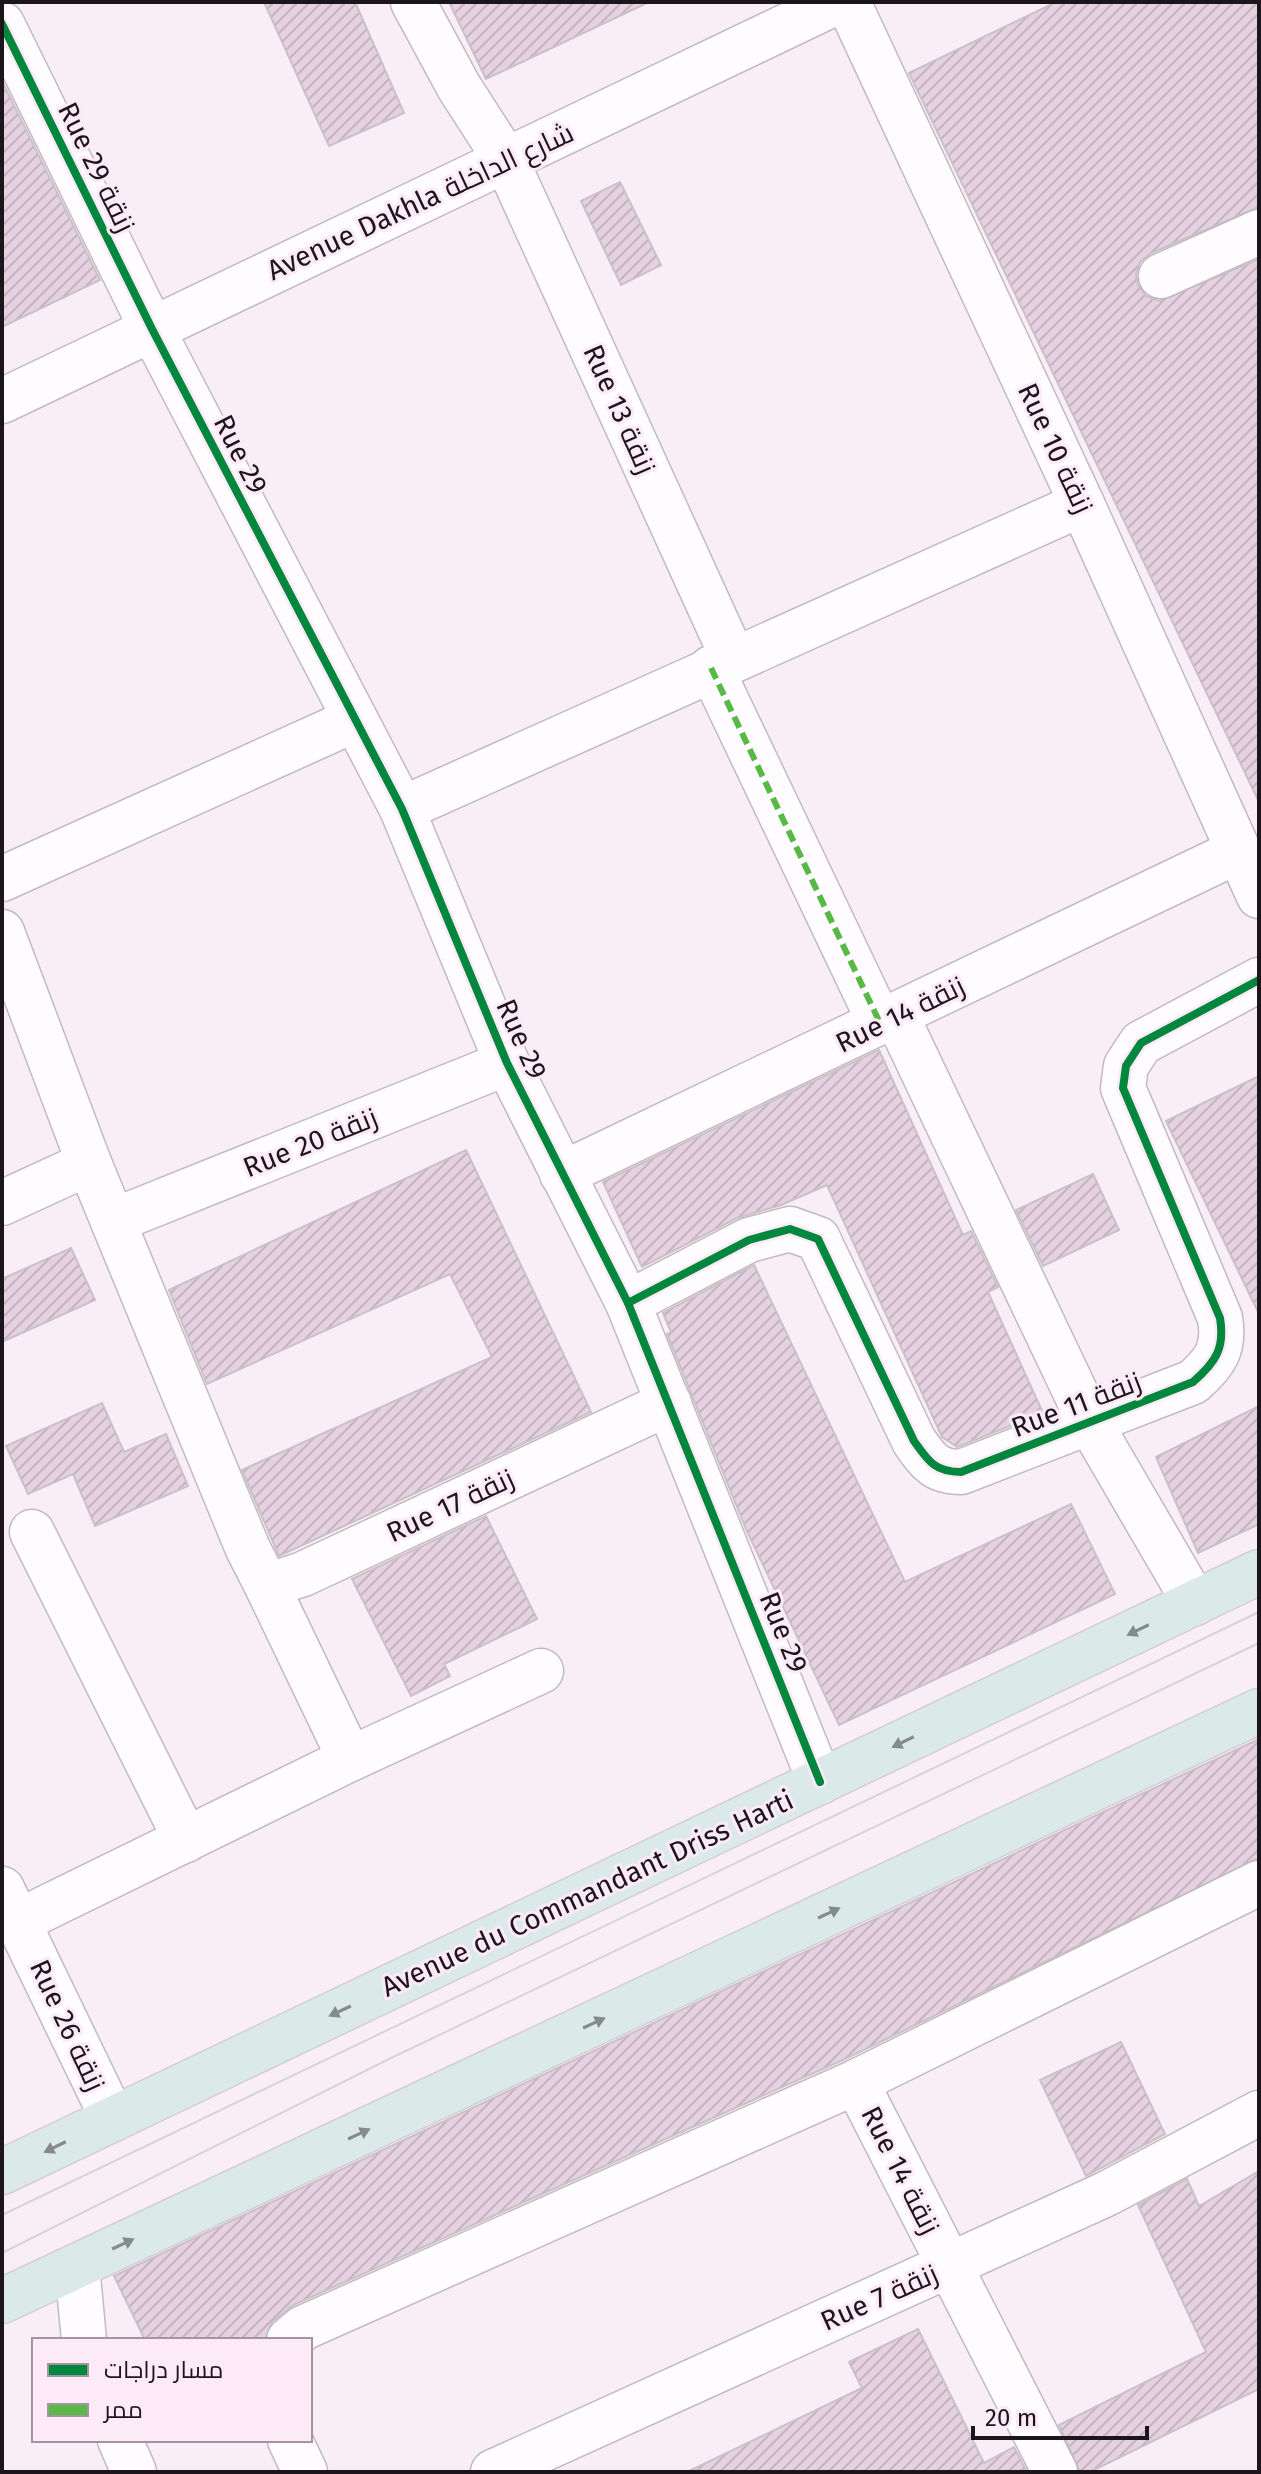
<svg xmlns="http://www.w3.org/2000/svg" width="1261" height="2474" font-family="'Fira Sans',Cairo,sans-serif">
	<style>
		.building { fill: url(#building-hatch); stroke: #c9c1c7; stroke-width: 2 }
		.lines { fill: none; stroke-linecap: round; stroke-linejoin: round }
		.street-casing { stroke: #c3bac0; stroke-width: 47 }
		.secondary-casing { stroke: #c3bac0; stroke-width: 47 }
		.primary-casing { stroke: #d4ced2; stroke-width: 47 }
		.street { stroke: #fefcfe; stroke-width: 44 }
		.secondary { stroke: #fefcfe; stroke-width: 44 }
		.primary { stroke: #dbeae8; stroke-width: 44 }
		.tram { stroke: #d7d4d7; stroke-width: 2 }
		.quiet { stroke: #58b947; stroke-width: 6; stroke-dasharray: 12 6; stroke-linecap: butt }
		.cycleway-casing { stroke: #fdeaf7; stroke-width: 13 }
		.cycleway { stroke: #00873e; stroke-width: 8 }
		.oneway { fill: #858a8b }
		.labels { text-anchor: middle; stroke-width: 6; stroke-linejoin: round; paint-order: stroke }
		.street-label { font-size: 28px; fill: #1c151a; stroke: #fdeaf7 }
	</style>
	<defs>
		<pattern id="building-hatch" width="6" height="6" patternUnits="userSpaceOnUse" patternTransform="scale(2)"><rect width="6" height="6" fill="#e6d1e1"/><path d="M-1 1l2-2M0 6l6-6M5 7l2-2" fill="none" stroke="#c5b3c0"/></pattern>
	</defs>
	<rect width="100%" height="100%" fill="#f9eef6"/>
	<!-- building -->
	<g class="building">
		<polygon points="264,2 355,2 404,113 329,146"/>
		<polygon points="449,2 649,2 486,79"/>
		<polygon points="1056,2 1259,2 1259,207 1151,253 1140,262 1136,274 1138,285 1146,296 1159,301 1259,259 1259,802 909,73"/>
		<polygon points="2,81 100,280 2,327"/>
		<polygon points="620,182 661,265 621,285 581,201"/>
		<polygon points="879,1050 963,1235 971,1231 998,1287 988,1292 1043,1413 957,1447 942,1437 827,1185 781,1205 737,1218 642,1267 603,1182"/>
		<polygon points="1259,1076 1259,1314 1166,1121"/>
		<polygon points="466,1150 591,1412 279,1556 242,1470 492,1357 450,1274 207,1384 169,1290"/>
		<polygon points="1093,1174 1119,1230 1043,1266 1016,1210"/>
		<polygon points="71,1248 95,1300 2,1342 2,1279"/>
		<polygon points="754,1265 905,1582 1071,1504 1115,1594 839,1725 746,1529 667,1334 671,1332 663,1313"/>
		<polygon points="102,1403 124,1452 166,1434 188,1486 95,1526 73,1474 28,1494 6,1446"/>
		<polygon points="1259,1406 1259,1524 1198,1553 1156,1457"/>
		<polygon points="486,1516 537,1619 444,1664 450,1676 411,1696 352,1579"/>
		<polygon points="1259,1739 1259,1858 845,2059 293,2305 272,2322 265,2340 145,2340 114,2276"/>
		<polygon points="1121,2042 1165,2134 1086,2176 1040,2080"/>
		<polygon points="1259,2171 1259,2389 1090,2472 1080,2472 1059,2425 1206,2352 1138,2205 1187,2179 1199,2206"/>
		<polygon points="918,2329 984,2463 1014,2447 1027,2472 687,2472 862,2388 849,2362"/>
	</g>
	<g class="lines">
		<defs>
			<g id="street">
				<polyline points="413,2 459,87 506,160 733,658"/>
				<polyline points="848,2 1082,504 1259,896"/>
				<polyline points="2,24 152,329 402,809 507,1063 628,1303 820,1782"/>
				<polyline points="1161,276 1259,232"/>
				<polyline points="711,668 880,1023"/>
				<polyline points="402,809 1082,504"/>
				<polyline points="2,879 354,720"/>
				<polyline points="2,932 89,1163 248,1549 267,1586 303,1574 669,1403"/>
				<polyline points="896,1015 1090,1423 1195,1603"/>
				<polyline points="562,1174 1236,852"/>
				<polyline points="2,1203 89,1163"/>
				<polyline points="113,1221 507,1063"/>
				<path d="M 628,1303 L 749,1240 L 790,1229 L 818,1239 L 914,1441 C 928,1461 935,1472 961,1472 L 1193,1382 C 1216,1362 1225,1348 1220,1318 L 1131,1107 L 1123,1088 L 1126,1066 L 1141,1043 L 1259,980"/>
				<polyline points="32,1532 186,1840"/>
				<polyline points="267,1586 350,1759"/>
				<polyline points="2,1889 113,2119"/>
				<polyline points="19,1921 350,1759 541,1671"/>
				<polyline points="856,2082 1055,2472"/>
				<polyline points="77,2266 84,2340"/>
				<polyline points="289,2340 303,2328 856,2082 1259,1883"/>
				<polyline points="120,2440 134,2472"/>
				<polyline points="290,2440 305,2472"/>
				<polyline points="493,2472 1106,2194 1259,2113"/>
			</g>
			<polyline id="secondary" points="2,401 837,2"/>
			<g id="primary">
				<polyline points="2,2172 1259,1572"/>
				<polyline points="2,2301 1259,1711"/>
			</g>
		</defs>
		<!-- street casing -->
		<use href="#street" class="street-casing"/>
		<!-- secondary casing -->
		<use href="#secondary" class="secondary-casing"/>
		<!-- primary casing -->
		<use href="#primary" class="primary-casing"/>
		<!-- street -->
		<use href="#street" class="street"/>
		<!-- secondary -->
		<use href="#secondary" class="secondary"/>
		<!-- primary -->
		<use href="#primary" class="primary"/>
		<!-- tram -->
		<g class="tram">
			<polyline points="2,2215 1259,1612"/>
			<polyline points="2,2253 387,2060 1259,1643"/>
		</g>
		<!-- quiet -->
		<polyline class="quiet" points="711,668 880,1023"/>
		<defs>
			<g id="cycleway">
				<polyline points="2,24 152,329 402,809 507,1063 628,1303 820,1782"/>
				<path d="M 628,1303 L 749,1240 L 790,1229 L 818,1239 L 914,1441 C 928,1461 935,1472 961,1472 L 1193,1382 C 1216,1362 1225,1348 1220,1318 L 1131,1107 L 1123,1088 L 1126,1066 L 1141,1043 L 1259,980"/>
			</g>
		</defs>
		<!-- cycleway casing -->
		<use href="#cycleway" class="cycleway-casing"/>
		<!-- cycleway -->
		<use href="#cycleway" class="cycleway"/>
	</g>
	<!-- one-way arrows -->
	<defs><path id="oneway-solid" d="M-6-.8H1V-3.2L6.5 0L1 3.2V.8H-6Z" transform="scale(2)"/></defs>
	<g class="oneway">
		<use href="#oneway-solid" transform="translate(1138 1630) rotate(154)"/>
		<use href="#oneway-solid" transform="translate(903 1742) rotate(154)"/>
		<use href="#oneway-solid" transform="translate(829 1913) rotate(-25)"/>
		<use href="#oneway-solid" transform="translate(340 2011) rotate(155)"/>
		<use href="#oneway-solid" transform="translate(594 2023) rotate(-25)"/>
		<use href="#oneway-solid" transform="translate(359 2134) rotate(-25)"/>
		<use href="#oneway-solid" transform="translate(55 2147) rotate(154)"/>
		<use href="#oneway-solid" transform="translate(123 2244) rotate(-25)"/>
	</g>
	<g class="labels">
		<!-- street labels -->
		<g class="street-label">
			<text transform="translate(97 167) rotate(64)" y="10">Rue 29 زنقة</text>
			<text transform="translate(420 201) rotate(-25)" y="10">Avenue Dakhla شارع الداخلة</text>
			<text transform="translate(620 409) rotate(66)" y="10">Rue 13 زنقة</text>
			<text transform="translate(1056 448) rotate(65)" y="10">Rue 10 زنقة</text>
			<text transform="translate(241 454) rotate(63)" y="10">Rue 29</text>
			<text transform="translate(900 1014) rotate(-26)" y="10">Rue 14 زنقة</text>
			<text transform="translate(522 1039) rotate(66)" y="10">Rue 29</text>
			<text transform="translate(310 1142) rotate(-22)" y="10">Rue 20 زنقة</text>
			<text transform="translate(1076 1404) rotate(-21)" y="10">Rue 11 زنقة</text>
			<text transform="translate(450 1505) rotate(-25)" y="10">Rue 17 زنقة</text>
			<text transform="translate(784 1632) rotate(68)" y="10">Rue 29</text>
			<text transform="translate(587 1893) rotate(-25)" y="10">Avenue du Commandant Driss Harti</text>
			<text transform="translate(68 2025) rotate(65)" y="10">Rue 26 زنقة</text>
			<text transform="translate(901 2170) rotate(63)" y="10">Rue 14 زنقة</text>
			<text transform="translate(879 2297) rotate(-24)" y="10">Rue 7 زنقة</text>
		</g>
	</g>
	<!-- border -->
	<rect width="1261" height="2474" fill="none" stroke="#1c151a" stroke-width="8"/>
	<!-- legend -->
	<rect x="32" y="2338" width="280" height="104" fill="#fdeaf7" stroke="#a3959f" stroke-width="2"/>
	<rect x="48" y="2364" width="40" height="12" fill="#00873e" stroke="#a3959f" stroke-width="2"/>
	<text x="104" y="2378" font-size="24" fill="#1c151a">مسار دراجات</text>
	<rect x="48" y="2404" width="40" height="12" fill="#58b947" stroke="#a3959f" stroke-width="2"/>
	<text x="104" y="2418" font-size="24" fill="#1c151a">ممر</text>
	<!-- scale -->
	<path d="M973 2426v12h174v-12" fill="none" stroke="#1c151a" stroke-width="4"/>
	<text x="985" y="2426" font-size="24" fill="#1c151a" stroke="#fdeaf7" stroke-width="6" paint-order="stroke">20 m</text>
</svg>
